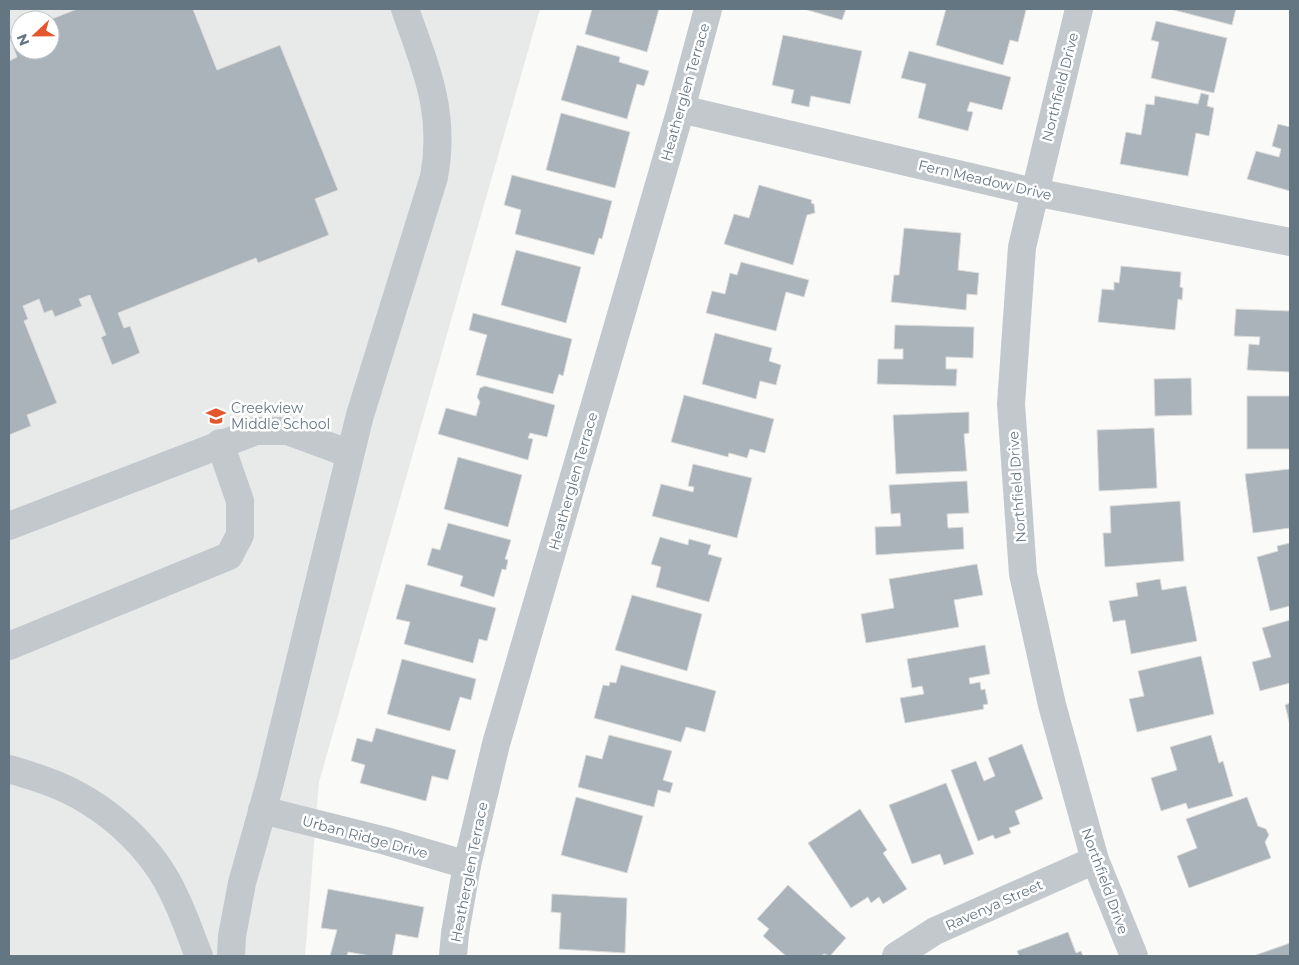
<svg xmlns="http://www.w3.org/2000/svg" width="1299" height="965" font-family="Montserrat,sans-serif">
	<style>
		.built { fill: #e8e9e9; fill-rule: evenodd }
		.building { fill: #aab3b9; stroke: #dcdcda }
		.lines { fill: none; stroke-linecap: round; stroke-linejoin: round }
		.minor { stroke: #c3c8cc; stroke-width: 28 }
		.labels { text-anchor: middle; stroke-width: 5; stroke-linejoin: round; paint-order: stroke }
		.street-label { font-size: 14px; fill: #657683; stroke: #fff }
		.poi-label { font-size: 14px; fill: #657683; stroke: #fff; text-anchor: start }
	</style>
	<rect width="100%" height="100%" fill="#fafaf8"/>
	<!-- built -->
	<path class="built" d="M 9,9 L 540,9 L 319,782 L 305,956 L 9,956 ZM 20,20 L 50,20 L 50,50 L 20,50 Z"/>
	<!-- building -->
	<g class="building">
		<polygon points="77,9 193,9 217,70 280,45 338,190 315,199 329,235 258,263 256,258 118,313 124,328 130,326 140,353 112,365 101,337 106,335 90,295 79,299 82,306 55,317 52,310 44,313 39,299 23,306 28,319 24,321 57,403 27,415 31,426 9,435 9,61 17,57 9,36 20,32 20,50 50,50 49,20"/>
		<polygon points="592,9 659,9 647,52 585,34"/>
		<polygon points="804,9 846,9 842,20"/>
		<polygon points="946,9 1022,9 1026,10 1018,42 1010,40 1003,65 936,45"/>
		<polygon points="1170,9 1236,9 1232,25"/>
		<polygon points="1156,21 1227,38 1214,93 1151,78 1159,42 1151,40"/>
		<polygon points="783,35 862,51 850,104 811,96 809,107 791,103 794,90 772,85"/>
		<polygon points="577,45 620,57 619,62 649,71 644,86 637,84 627,119 561,100"/>
		<polygon points="909,51 1011,77 1002,110 970,102 967,111 973,112 968,131 918,118 926,84 901,78"/>
		<polygon points="1201,93 1209,95 1207,106 1214,108 1209,136 1196,133 1188,176 1120,164 1126,132 1141,135 1146,104 1154,105 1155,96 1198,104"/>
		<polygon points="561,113 630,132 615,188 546,170"/>
		<polygon points="1278,124 1290,127 1290,191 1247,179 1256,151 1279,157 1281,149 1272,146"/>
		<polygon points="512,175 612,201 602,239 599,238 594,255 515,234 521,210 504,205"/>
		<polygon points="759,185 812,200 811,203 814,204 815,213 807,215 793,265 724,244 734,214 749,218"/>
		<polygon points="904,228 961,233 958,270 979,273 977,295 967,294 966,310 891,302 894,275 899,275"/>
		<polygon points="516,250 581,267 566,323 501,305"/>
		<polygon points="741,262 809,280 804,297 786,292 776,331 706,313 712,291 725,294 730,273 737,275"/>
		<polygon points="1121,266 1181,272 1180,287 1183,288 1182,300 1178,299 1175,330 1098,322 1102,289 1114,290 1114,282 1119,283"/>
		<polygon points="1236,309 1290,311 1290,372 1247,370 1249,344 1259,345 1260,337 1234,336"/>
		<polygon points="473,313 572,339 563,376 559,374 553,394 476,375 487,335 469,330"/>
		<polygon points="895,325 974,327 973,358 946,357 946,369 957,369 956,386 877,384 878,359 903,359 903,349 894,349"/>
		<polygon points="715,333 772,348 769,361 781,365 776,385 760,381 756,399 702,384"/>
		<polygon points="1191,378 1192,415 1155,416 1154,379"/>
		<polygon points="485,386 555,405 547,437 530,433 528,438 533,439 528,460 438,434 446,408 476,416 480,402 477,397 480,388"/>
		<polygon points="684,395 774,419 765,453 750,449 747,458 729,453 728,457 671,442"/>
		<rect x="1247" y="396" width="43" height="53"/>
		<polygon points="969,412 969,433 964,434 967,471 896,474 893,415"/>
		<polygon points="1154,428 1157,488 1099,491 1097,430"/>
		<polygon points="458,457 522,475 508,527 444,509"/>
		<polygon points="693,464 752,478 737,538 652,516 661,484 693,492 694,487 688,486"/>
		<polygon points="1290,469 1290,528 1253,533 1245,474"/>
		<polygon points="967,481 969,513 947,514 948,528 963,527 964,549 876,555 875,527 901,526 900,513 891,514 889,485"/>
		<polygon points="1180,501 1184,561 1105,567 1103,533 1111,533 1110,506"/>
		<polygon points="448,523 511,540 505,559 508,560 506,570 502,569 494,597 460,586 463,576 427,565 432,548 440,550"/>
		<polygon points="660,537 688,545 689,539 711,545 708,554 722,558 709,602 656,587 661,567 651,564"/>
		<polygon points="1290,543 1290,606 1270,611 1257,557 1278,551 1277,546"/>
		<polygon points="977,564 983,595 954,600 959,627 866,643 861,614 894,608 889,579"/>
		<polygon points="1160,579 1162,590 1186,586 1197,641 1131,654 1125,620 1113,622 1109,601 1138,596 1136,583"/>
		<polygon points="406,584 496,608 487,641 479,639 473,663 404,644 410,622 396,619"/>
		<polygon points="632,595 702,614 687,671 615,650"/>
		<polygon points="1290,620 1290,683 1260,691 1252,662 1271,657 1262,628"/>
		<polygon points="985,645 990,674 969,678 970,684 980,682 981,690 985,689 988,704 983,705 984,709 905,723 900,698 924,694 922,686 912,688 907,659"/>
		<polygon points="1201,656 1214,714 1137,732 1129,699 1144,696 1138,671"/>
		<polygon points="402,659 476,679 471,700 460,697 450,731 387,714"/>
		<polygon points="621,665 716,691 705,732 686,727 681,742 594,718 603,685 609,686 610,682 616,683"/>
		<polygon points="1290,703 1290,725 1285,705"/>
		<polygon points="376,728 456,750 448,780 432,776 426,801 360,783 365,765 351,761 357,738 372,742"/>
		<polygon points="609,735 672,751 663,780 673,783 670,793 658,790 654,807 578,787 586,755 602,759"/>
		<polygon points="1211,735 1219,763 1223,761 1233,796 1188,809 1186,803 1161,811 1151,778 1177,770 1170,747"/>
		<polygon points="1022,744 1043,799 1015,811 1020,824 1009,828 1011,833 995,839 993,835 978,841 951,770 976,761 984,781 995,776 988,758"/>
		<polygon points="946,783 974,854 944,865 940,854 912,864 889,805"/>
		<polygon points="576,797 643,816 627,873 561,855"/>
		<polygon points="1247,797 1258,826 1266,829 1269,835 1265,842 1271,858 1189,888 1177,856 1197,848 1186,819"/>
		<polygon points="860,809 887,850 883,853 907,889 883,904 879,897 871,903 868,897 851,908 808,843"/>
		<polygon points="788,885 846,938 830,956 824,954 821,956 786,956 763,936 769,929 757,919"/>
		<polygon points="328,889 424,907 418,938 396,934 392,956 371,956 348,952 347,956 330,956 337,930 321,928"/>
		<polygon points="552,894 627,898 625,953 559,949 561,913 551,912"/>
		<polygon points="1068,932 1076,953 1081,951 1083,956 1019,956 1017,951"/>
		<polygon points="1290,943 1290,956 1253,956"/>
	</g>
	<g class="lines">
		<!-- minor -->
		<g class="minor">
			<polyline points="1079,9 1022,247 1011,404 1023,574 1052,705 1095,860 1134,956"/>
			<polyline points="681,109 1034,192 1290,242"/>
			<polyline points="9,526 256,431 288,431 350,454"/>
			<polyline points="9,646 229,556 240,535 240,501 220,443"/>
			<path d="M 9,769 C 22,773 36,777 49,782 C 103,802 153,846 176,899 C 185,917 191,937 199,956"/>
			<polyline points="262,810 386,841 467,865"/>
			<path d="M 231,956 L 232,936 L 242,883 L 270,783 L 360,415 L 434,177 C 446,112 426,69 405,9"/>
			<polyline points="453,956 455,933 467,865 496,744 681,109 708,9"/>
			<polyline points="896,956 935,931 1095,860"/>
		</g>
	</g>
	<!-- icons -->
	<defs>
		<symbol id="school-bare" viewBox="-9 -9 18 18"><path d="M0-5L7-2L0 1L-7-2ZM-4 1L0 2.5L4 1V4Q0 6-4 4Z" fill="#e4572e" stroke="#fff" stroke-width="2.5" paint-order="stroke"/></symbol>
	</defs>
	<g fill-rule="evenodd">
		<use href="#school-bare" x="202" y="402" width="28" height="28"/>
	</g>
	<g class="labels">
		<!-- street labels -->
		<g class="street-label">
			<text transform="translate(1060 87) rotate(-76)" y="5">Northfield Drive</text>
			<text transform="translate(685 92) rotate(-74)" y="5">Heatherglen Terrace</text>
			<text transform="translate(985 180) rotate(13)" y="5">Fern Meadow Drive</text>
			<text transform="translate(573 481) rotate(-74)" y="5">Heatherglen Terrace</text>
			<text transform="translate(1017 487) rotate(-94)" y="5">Northfield Drive</text>
			<text transform="translate(365 837) rotate(15)" y="5">Urban Ridge Drive</text>
			<text transform="translate(469 872) rotate(-79)" y="5">Heatherglen Terrace</text>
			<text transform="translate(1105 881) rotate(70)" y="5">Northfield Drive</text>
			<text transform="translate(994 905) rotate(-24)" y="5">Ravenya Street</text>
		</g>
		<!-- poi labels -->
		<g class="poi-label">
			<text x="231" y="413">Creekview<tspan x="231" dy="16">Middle School</tspan></text>
		</g>
	</g>
	<!-- border -->
	<rect width="1299" height="965" fill="none" stroke="#657683" stroke-width="20"/>
	<!-- north arrow -->
	<g transform="translate(35 35) rotate(248)"><circle r="24" fill="#ffffff" stroke="#c1c8cd"/>
	<path d="M0-4L9 19L0 12L-9 19Z" fill="#e4572e"/>
	<text y="-8" font-size="14" font-weight="bold" text-anchor="middle" fill="#657683">N</text>
	</g>
</svg>
